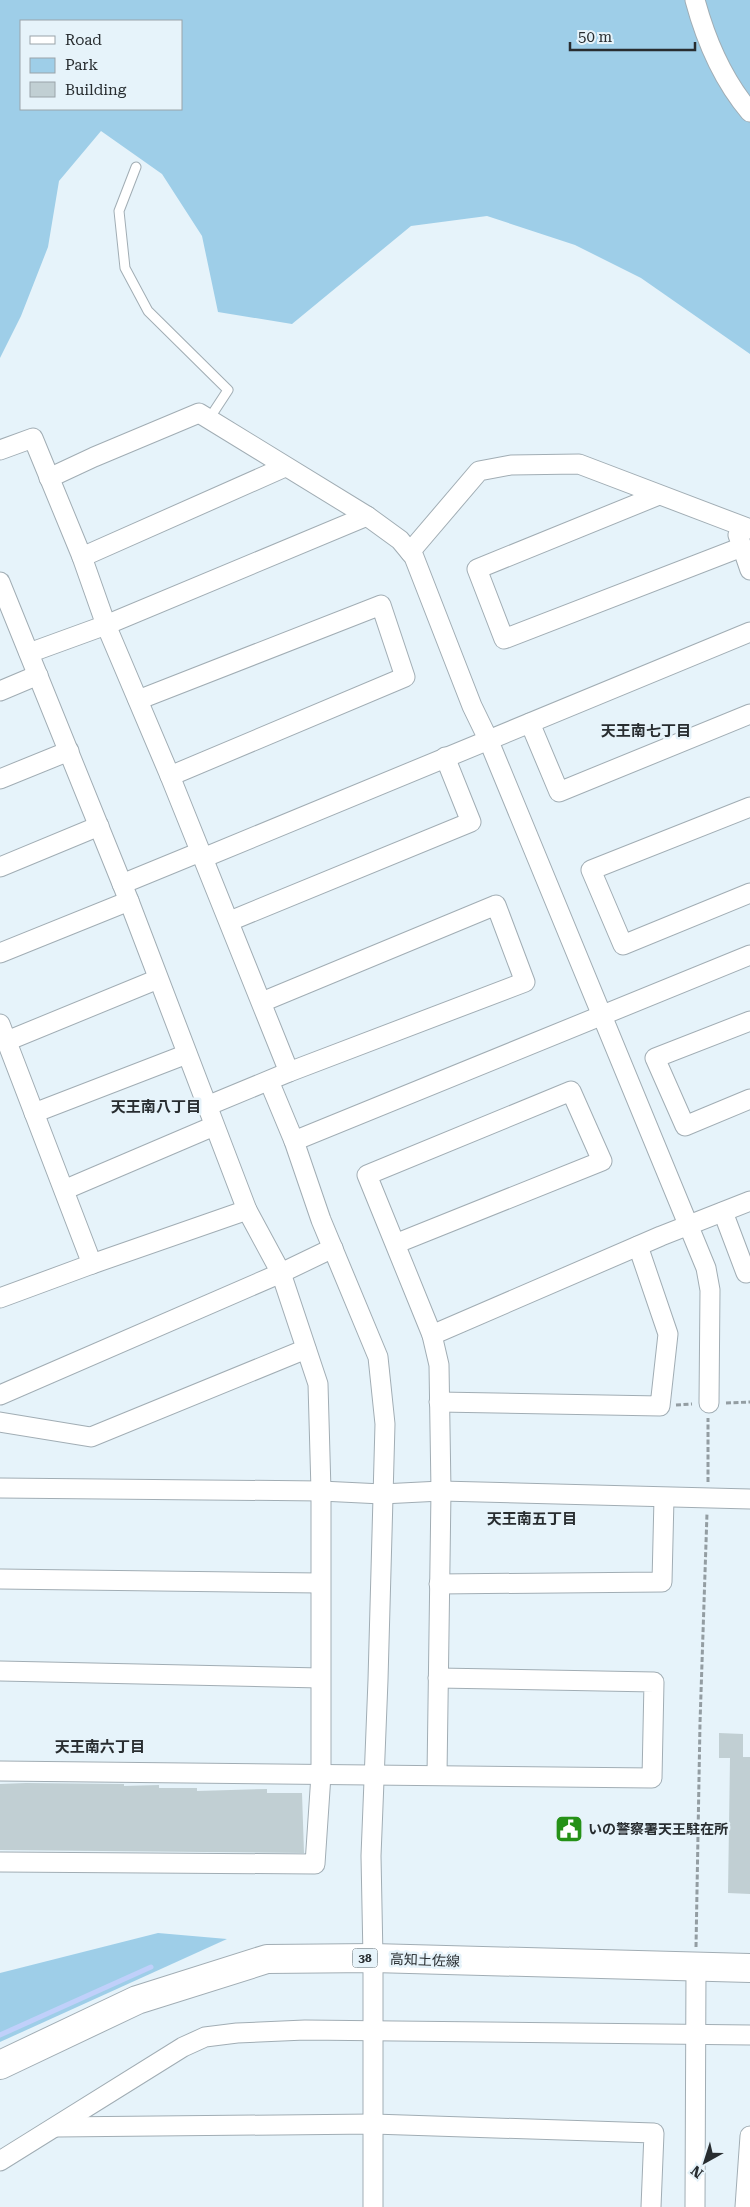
<svg xmlns="http://www.w3.org/2000/svg" width="750" height="2207" font-family="'Roboto Serif','Noto Sans JP',serif">
	<style>
		.green { fill: #9ecee8; fill-rule: evenodd }
		.lines { fill: none; stroke-linecap: round; stroke-linejoin: round }
		.stream { stroke: #c0d0fa; stroke-width: 5 }
		.building { fill: #c1cfd3 }
		.service-casing { stroke: #a1adb4; stroke-width: 11 }
		.minor-casing { stroke: #a1adb4; stroke-width: 21 }
		.primary-casing { stroke: #a1adb4; stroke-width: 30 }
		.path { stroke: #939da2; stroke-width: 3; stroke-dasharray: 5 2.5; stroke-linecap: butt }
		.service { stroke: #fff; stroke-width: 9 }
		.minor { stroke: #fff; stroke-width: 19 }
		.primary { stroke: #fff; stroke-width: 28 }
		.labels { text-anchor: middle; stroke-width: 5; stroke-linejoin: round; paint-order: stroke }
		.shield { fill: #e6f3fa; stroke: #61686d; stroke-width: 1 }
		.shield-label { font-size: 12px; font-weight: bold; fill: #282d30 }
		.poi-label { font-size: 14px; font-weight: bold; fill: #282d30; stroke: #e6f3fa; text-anchor: start }
		.street-label { font-size: 14px; fill: #282d30; stroke: #e6f3fa }
		.neighbourhood-label { font-size: 15px; font-weight: bold; fill: #282d30; stroke: #e6f3fa }
	</style>
	<rect width="100%" height="100%" fill="#e6f3fa"/>
	<!-- green -->
	<g class="green">
		<path d="M 0,0 L 750,0 L 750,354 L 641,278 L 575,245 L 487,216 L 411,226 L 292,324 L 218,312 L 202,236 L 162,174 L 101,131 L 59,181 L 48,247 L 21,316 L 0,358 ZM 21,21 L 181,21 L 181,109 L 21,109 Z"/>
		<polygon points="158,1933 227,1939 0,2042 0,1973"/>
	</g>
	<g class="lines">
		<!-- stream -->
		<polyline class="stream" points="0,2035 151,1967"/>
	</g>
	<!-- building -->
	<g class="building">
		<polygon points="719,1733 743,1734 743,1757 750,1757 750,1894 728,1893 730,1758 719,1758"/>
		<polygon points="26,1783 124,1784 124,1786 159,1785 159,1788 197,1788 197,1791 267,1789 267,1793 302,1793 304,1853 0,1850 0,1784"/>
	</g>
	<g class="lines">
		<defs>
			<polyline id="service" points="136,167 119,211 125,268 148,311 228,390 209,419"/>
			<g id="minor">
				<path d="M 695,0 C 706,41 722,79 750,112"/>
				<polyline points="0,450 33,438 82,557 106,625 170,776 289,1072"/>
				<polyline points="49,478 94,457 199,413 367,516 400,540 414,557 472,706 488,739 706,1268 710,1290 709,1403"/>
				<polyline points="659,495 477,569 504,639 742,547"/>
				<polyline points="738,535 750,570"/>
				<polyline points="410,552 479,471 511,465 579,464 750,529"/>
				<polyline points="82,557 285,467"/>
				<polyline points="0,582 129,901 247,1210 281,1273 318,1384 321,1491 321,1775 315,1864 0,1862"/>
				<polyline points="29,653 106,625 367,516"/>
				<polyline points="0,691 38,675"/>
				<polyline points="138,700 381,605 405,677 170,776"/>
				<polyline points="530,723 559,792 750,714"/>
				<polyline points="0,779 69,751"/>
				<polyline points="750,807 591,870 623,945 750,893"/>
				<polyline points="203,858 750,632"/>
				<polyline points="0,867 99,826"/>
				<polyline points="122,884 200,852"/>
				<polyline points="230,921 471,822 445,757"/>
				<polyline points="0,953 129,901"/>
				<polyline points="750,1021 655,1058 685,1126 750,1099"/>
				<polyline points="0,1024 92,1264 0,1298"/>
				<polyline points="7,1041 158,979"/>
				<polyline points="269,1081 294,1141 321,1220 378,1357 385,1424 378,1680 371,1856 373,1958 373,2207"/>
				<polyline points="207,1106 289,1072 525,982 496,905 262,1002"/>
				<polyline points="34,1113 187,1054"/>
				<polyline points="294,1141 750,955"/>
				<polyline points="64,1190 214,1126"/>
				<polyline points="723,1212 746,1273 750,1272"/>
				<polyline points="395,1244 602,1161 571,1091 367,1175 432,1335 439,1365 441,1491 437,1775"/>
				<polyline points="92,1264 247,1210"/>
				<polyline points="432,1335 661,1236 750,1201"/>
				<polyline points="0,1395 281,1273 333,1248"/>
				<polyline points="439,1402 660,1406 668,1334 638,1246"/>
				<polyline points="0,1422 91,1437 306,1349"/>
				<polyline points="0,1488 321,1491 382,1494 441,1491 750,1499"/>
				<polyline points="0,1579 320,1583"/>
				<polyline points="439,1584 662,1582 664,1498"/>
				<polyline points="0,1671 320,1678"/>
				<polyline points="0,1771 652,1778 654,1682 438,1678"/>
				<polyline points="57,2127 373,2124 654,2133 651,2207"/>
				<polyline points="0,2161 183,2047 205,2037 237,2033 305,2030 750,2035"/>
				<polyline points="695,2207 696,1968"/>
				<polyline points="745,2207 750,2136"/>
			</g>
			<polyline id="primary" points="0,2065 137,2000 267,1959 373,1958 750,1968"/>
		</defs>
		<!-- service casing -->
		<use href="#service" class="service-casing"/>
		<!-- minor casing -->
		<use href="#minor" class="minor-casing"/>
		<!-- primary casing -->
		<use href="#primary" class="primary-casing"/>
		<!-- path -->
		<g class="path">
			<polyline points="726,1403 750,1402"/>
			<polyline points="676,1405 692,1404"/>
			<polyline points="708,1482 708,1418"/>
			<polyline points="696,1947 700,1723 707,1513"/>
		</g>
		<!-- service -->
		<use href="#service" class="service"/>
		<!-- minor -->
		<use href="#minor" class="minor"/>
		<!-- primary -->
		<use href="#primary" class="primary"/>
	</g>
	<!-- icons -->
	<defs>
		<symbol id="civic-square" viewBox="-11 -11 22 22"><rect x="-9" y="-9" width="18" height="18" rx="4" fill="#259117" stroke="#e6f3fa"/><path d="M-.6-6.5H3V-4.5H.6V-3L4-1V1h2V6H-6V1h2V-1L-.6-3ZM-1.2 2.5V6h2.4V2.5Z" fill="#fff"/></symbol>
	</defs>
	<g fill-rule="evenodd">
		<use href="#civic-square" x="553" y="1813" width="32" height="32"/>
	</g>
	<g class="labels">
		<!-- shield labels -->
		<rect class="shield" x="352.5" y="1948.5" width="25" height="19" rx="4"/>
		<g class="shield-label">
			<text x="365" y="1962">38</text>
		</g>
		<!-- poi labels -->
		<g class="poi-label">
			<text x="588" y="1834">いの警察署天王駐在所</text>
		</g>
		<!-- street labels -->
		<g class="street-label">
			<text transform="translate(425 1960) rotate(2)" y="5">高知土佐線</text>
		</g>
		<!-- neighbourhood labels -->
		<g class="neighbourhood-label">
			<text x="646" y="736">天王南七丁目</text>
			<text x="156" y="1112">天王南八丁目</text>
			<text x="532" y="1524">天王南五丁目</text>
			<text x="100" y="1752">天王南六丁目</text>
		</g>
	</g>
	<!-- legend -->
	<rect x="20" y="20" width="162" height="90" fill="#e6f3fa" stroke="#9aa4a9"/>
	<rect x="30" y="36" width="25" height="8" fill="#ffffff" stroke="#9aa4a9"/>
	<text x="65" y="45" font-size="15" fill="#282d30">Road</text>
	<rect x="30" y="58" width="25" height="15" fill="#9ecee8" stroke="#9aa4a9"/>
	<text x="65" y="70" font-size="15" fill="#282d30">Park</text>
	<rect x="30" y="82" width="25" height="15" fill="#c1cfd3" stroke="#9aa4a9"/>
	<text x="65" y="95" font-size="15" fill="#282d30">Building</text>
	<!-- north arrow -->
	<g transform="translate(705 2162) rotate(219)" stroke="#e6f3fa" stroke-width="4" paint-order="stroke">
	<path d="M0-4L9 19L0 12L-9 19Z" fill="#282d30"/>
	<text y="-8" font-size="14" font-weight="bold" text-anchor="middle" fill="#282d30">N</text>
	</g>
	<!-- scale -->
	<path d="M570 42v8h125v-8" fill="none" stroke="#282d30" stroke-width="2.5"/>
	<text x="578" y="42" font-size="15" fill="#282d30" stroke="#e6f3fa" stroke-width="4" paint-order="stroke">50 m</text>
</svg>
